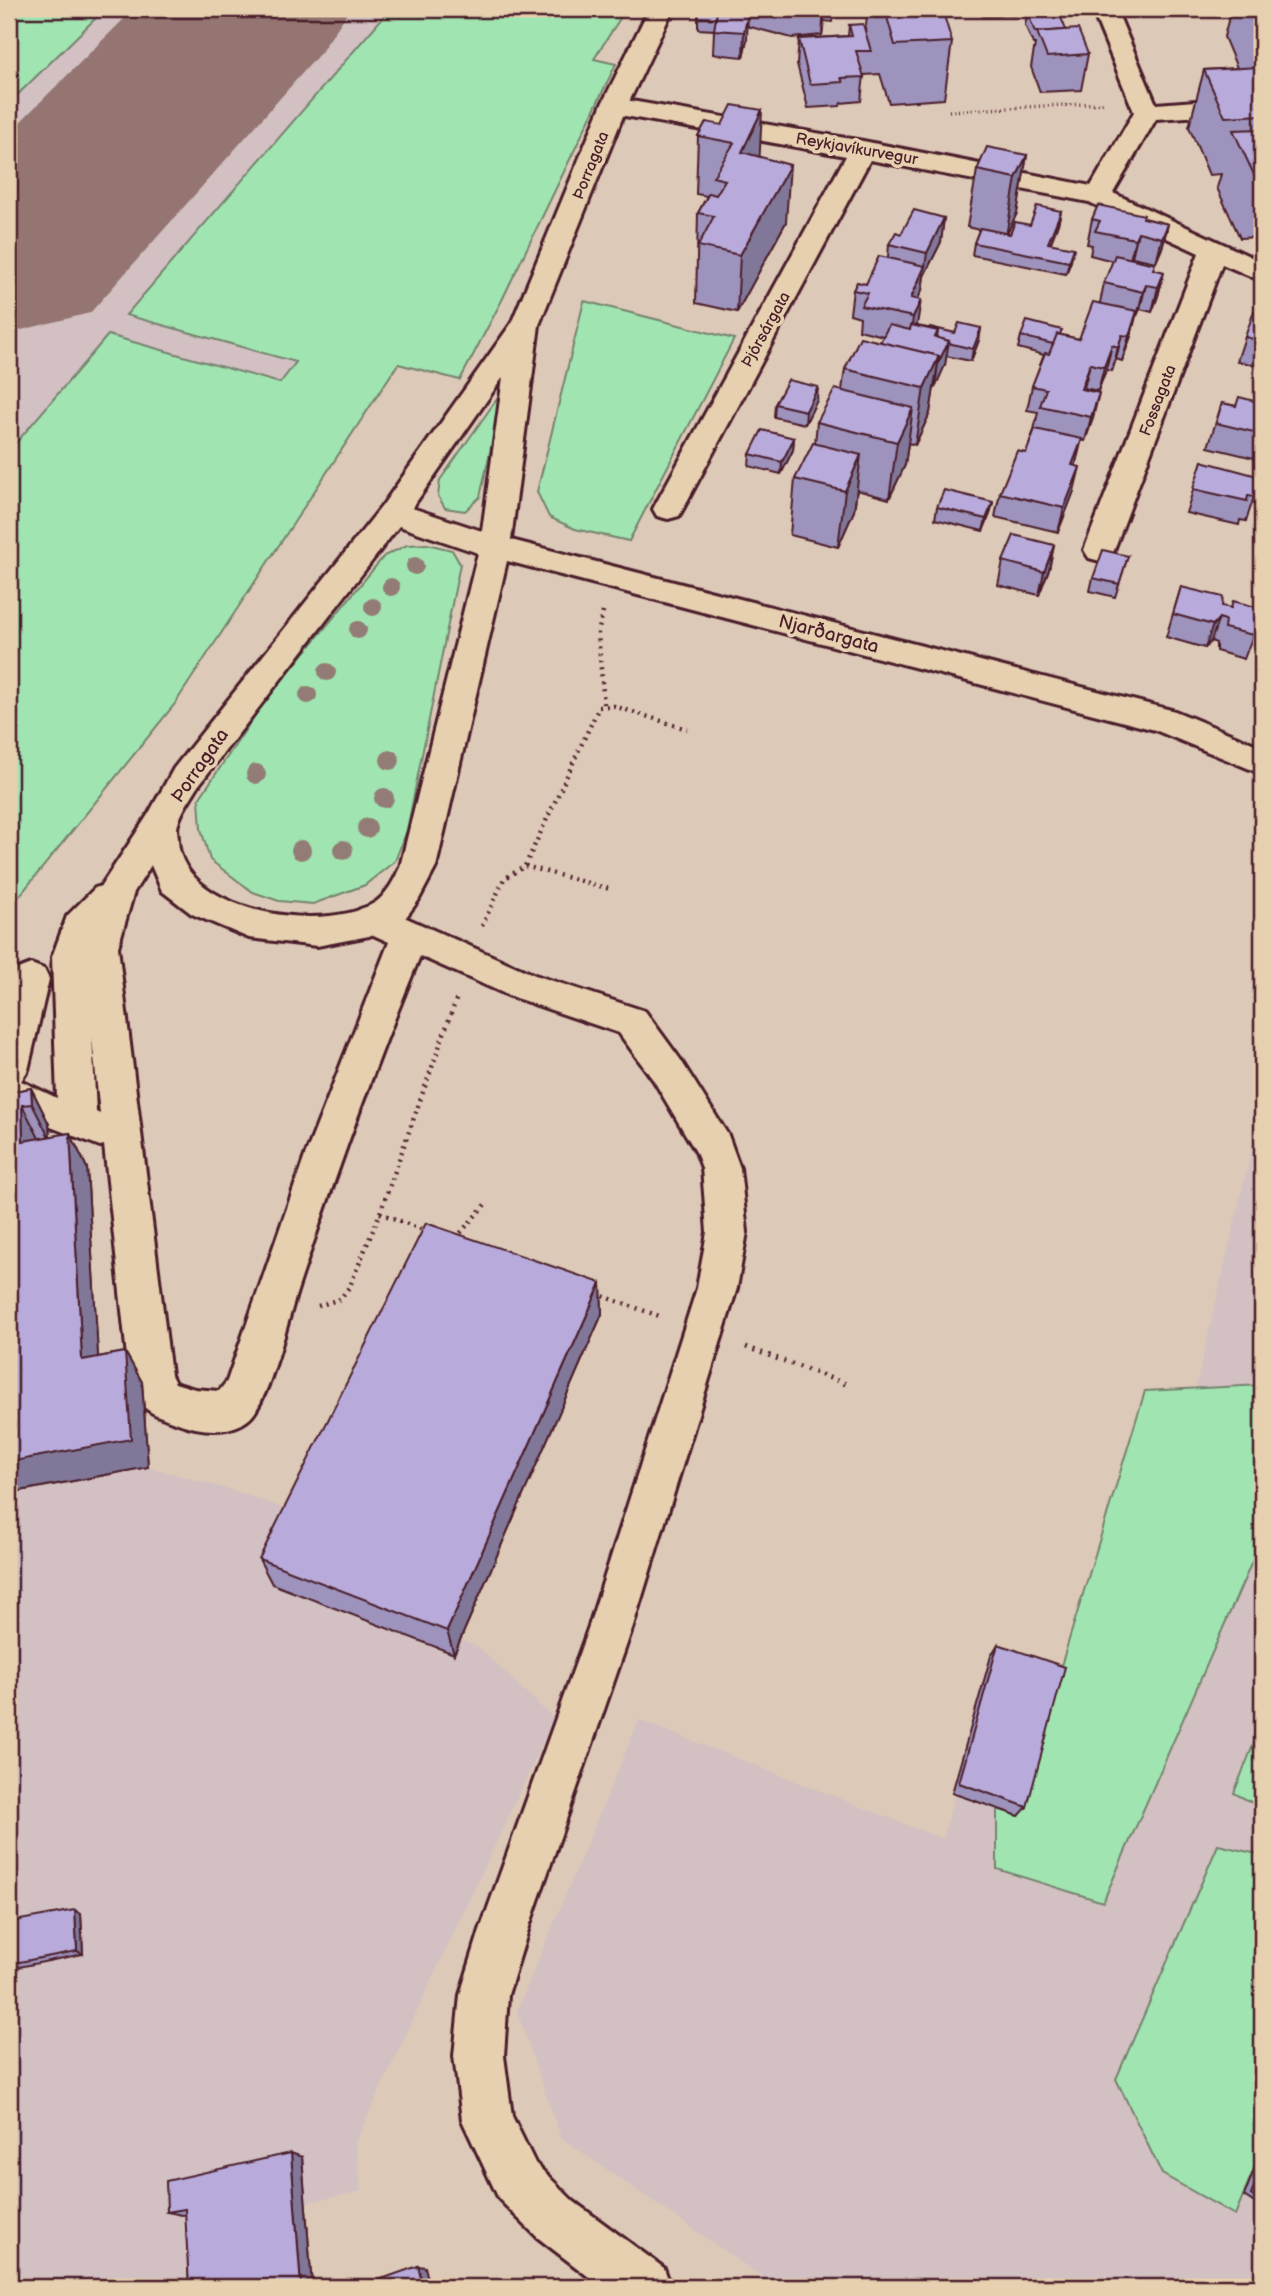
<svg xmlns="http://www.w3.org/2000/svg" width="1271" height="2296" font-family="'Balsamiq Sans',sans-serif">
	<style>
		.built { fill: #d2c0c2 }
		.green { fill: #a0e5b1; stroke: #75826e; stroke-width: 2 }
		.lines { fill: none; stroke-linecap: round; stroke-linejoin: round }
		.runway { fill: #947472; fill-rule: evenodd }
		.minor-casing { stroke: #4a1f2b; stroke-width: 6 }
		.major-casing { stroke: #4a1f2b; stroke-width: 6 }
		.path-far2 { stroke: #4a1f2b; stroke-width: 3.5; stroke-dasharray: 1 3.5; stroke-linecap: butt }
		.path-far1 { stroke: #4a1f2b; stroke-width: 4.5; stroke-dasharray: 2 5; stroke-linecap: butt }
		.path { stroke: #4a1f2b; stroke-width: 5; stroke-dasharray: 2 6; stroke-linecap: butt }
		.minor { fill: #e6d0af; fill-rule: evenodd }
		.major { fill: #e6d0af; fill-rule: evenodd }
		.tree { fill: #937c75 }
		.wall { fill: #9e93bc; stroke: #4a1f2b; stroke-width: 2 }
		.shaded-wall { fill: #817899; stroke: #4a1f2b; stroke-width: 2 }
		.building { fill: #b8abdb; stroke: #4a1f2b; stroke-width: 2 }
		.labels { text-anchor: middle; stroke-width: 7; stroke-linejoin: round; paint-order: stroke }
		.far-street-label { font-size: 16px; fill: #4a1f2b; stroke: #e6d0af }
		.street-label { font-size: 19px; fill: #4a1f2b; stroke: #e6d0af }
	</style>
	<rect width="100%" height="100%" fill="#ddc9b8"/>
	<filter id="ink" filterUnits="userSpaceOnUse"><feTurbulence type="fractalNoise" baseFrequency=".0143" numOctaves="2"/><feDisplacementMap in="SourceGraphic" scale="14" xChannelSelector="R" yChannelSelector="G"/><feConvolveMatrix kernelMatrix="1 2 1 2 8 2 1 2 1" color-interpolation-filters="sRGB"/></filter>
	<g filter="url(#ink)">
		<!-- built -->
		<g class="built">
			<polygon points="9,9 626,9 174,705 9,909"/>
			<polygon points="1262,1106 1262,2287 777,2287 561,2138 517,2011 639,1720 943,1839 955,1794 952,1793 991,1656 1057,1679 1120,1710"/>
			<polygon points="49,1124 50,1139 87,1168 100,1389 142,1382 148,1467 245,1494 285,1509 460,1640 477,1646 554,1719 355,2143 361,2191 306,2203 313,2287 9,2287 9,1130"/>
		</g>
		<!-- green -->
		<g class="green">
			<polygon points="9,9 105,9 9,103"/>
			<polygon points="390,9 626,9 594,59 616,64 502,300 460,380 398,364 174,705 9,909 9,451 108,335 280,383 296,362 126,315"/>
			<polygon points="584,301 734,339 629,541 575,529 549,517 537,492"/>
			<polygon points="504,389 480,497 465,511 445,508 438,496 440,480"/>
			<polygon points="427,544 452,550 460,564 407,830 395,861 365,885 313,904 279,901 253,892 210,860 201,829 199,799 264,702 384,556 407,545"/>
			<polygon points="1262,1385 1262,1539 1103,1902 997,1869 997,1809 1019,1816 1057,1679 1145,1391"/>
			<polygon points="1262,1723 1262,1808 1234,1793"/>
			<polygon points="1218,1845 1262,1855 1262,2149 1235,2215 1162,2174 1116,2079"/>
		</g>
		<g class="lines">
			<!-- runway -->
			<polygon class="runway" points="134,9 350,9 321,52 90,313 9,333 9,133"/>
			<defs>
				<g id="minor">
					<polygon points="1092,9 1116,9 1156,104 1262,96 1262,112 1156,119 1113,193 1262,262 1262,281 1222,264 1111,558 1100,561 1089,558 1084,550 1199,253 1089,202 870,160 683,509 679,516 668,519 657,516 653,509 846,156 614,114 605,111 601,106 605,101 614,98 863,141 1091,186 1134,112"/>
					<path d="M 160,811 L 172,815 L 177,824 L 134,892 L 118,947 L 171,1375 L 175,1383 L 195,1389 L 219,1391 L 227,1381 L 305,1156 L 389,942 L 360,929 L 355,919 L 360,909 L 373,905 L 386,909 L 535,975 L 645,1011 L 680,1059 L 728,1135 L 740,1168 L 747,1232 L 737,1288 L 633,1626 L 528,1930 L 508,1995 L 504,2056 L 512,2116 L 535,2163 L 573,2201 L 664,2268 L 671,2287 L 602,2287 L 537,2237 L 499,2199 L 462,2120 L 454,2056 L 460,1995 L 480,1930 L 589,1626 L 697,1288 L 707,1232 L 702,1168 L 696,1152 L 654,1081 L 619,1033 L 510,996 L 420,956 C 375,1064 336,1174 299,1285 C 289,1314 270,1401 249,1419 C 230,1435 199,1431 178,1423 C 146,1412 137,1408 129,1375 L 104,1145 L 100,1146 L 9,1111 L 9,992 L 18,969 L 31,964 L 44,969 L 49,979 L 28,1070 L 21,1081 L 57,1098 L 52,957 L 67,916 L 95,888 L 101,886 L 148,815 ZM 92,1037 L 100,1114 L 96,1112 Z"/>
				</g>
				<path id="major" d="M 649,9 L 673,9 L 627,106 L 539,325 L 511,540 L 1175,711 L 1262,747 L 1262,774 L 1155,730 L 507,561 L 436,867 L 418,901 L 403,921 L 369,936 L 317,946 L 249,938 L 192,914 L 162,891 L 144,849 L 143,824 L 174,768 L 382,506 L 511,324 L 601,106 ZM 503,377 L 482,531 L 412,508 ZM 399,526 L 478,553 L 400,867 C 395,879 387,894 376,902 C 325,935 181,913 178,840 C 178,835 176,828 178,824 C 181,811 192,797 198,786 Z"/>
			</defs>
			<!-- minor casing -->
			<use href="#minor" class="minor-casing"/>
			<!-- major casing -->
			<use href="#major" class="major-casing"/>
			<!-- path-far2 -->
			<polyline class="path-far2" points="949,111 1103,103"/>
			<!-- path-far1 -->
			<g class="path-far1">
				<polyline points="603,612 598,633 604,705"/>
				<polyline points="525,866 610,889"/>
				<polyline points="482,926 504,879 525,866 599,707 614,706 687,729"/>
				<polyline points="380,1213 428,1232"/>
				<polyline points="456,1238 488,1201"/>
				<polyline points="597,1294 662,1317"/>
				<polyline points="318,1306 340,1299 350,1286 380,1213 457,997"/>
			</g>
			<!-- path -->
			<polyline class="path" points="746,1347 846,1384"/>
			<!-- minor -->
			<use href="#minor" class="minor"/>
			<!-- major -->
			<use href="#major" class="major"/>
		</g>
		<!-- trees -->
		<g class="tree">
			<circle cx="415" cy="566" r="9"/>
			<circle cx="391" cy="587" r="9"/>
			<circle cx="373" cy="607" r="9"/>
			<circle cx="358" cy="630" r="9"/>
			<circle cx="327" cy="672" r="9"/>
			<circle cx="308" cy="695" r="9"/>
			<circle cx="390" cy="760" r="10"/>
			<circle cx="256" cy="774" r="10"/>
			<circle cx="384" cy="798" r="10"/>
			<circle cx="367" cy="828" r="10"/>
			<circle cx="301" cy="850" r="10"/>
			<circle cx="343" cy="850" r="10"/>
		</g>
		<!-- wall -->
		<g class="wall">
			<polygon points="701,9 835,9 832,22 824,21 822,35 792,38 747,26 747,39 743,57 713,54 714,30 698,29 698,17"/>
			<polygon points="868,9 895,9 896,11 952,42 944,99 889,103 880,74 864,75 861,101 841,103 840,106 808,108 797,64 799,39 848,36 849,25 865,32"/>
			<polygon points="980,9 1045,9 1045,11 1066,30 1088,54 1081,90 1040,92 1031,67 1035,44 1033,44 1025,25 1027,15 983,17"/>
			<polygon points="1231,9 1262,9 1262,237 1240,238 1217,188 1221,174 1209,175 1189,127 1204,70 1237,68 1224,37"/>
			<polygon points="706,122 760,157 786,222 737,312 696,303 698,213 707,196 696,194 698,136"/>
			<polygon points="1027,155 1017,213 1007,233 1010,234 1061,211 1058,224 1050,244 1071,261 1066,274 972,255 974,243 979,230 967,227 977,170"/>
			<polygon points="944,218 941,242 924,276 922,290 917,300 917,326 955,333 981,328 979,340 971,361 946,356 945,365 934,387 930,413 915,445 908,443 905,465 889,499 857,490 854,511 838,547 790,535 795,479 815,444 817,422 842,390 845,369 880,342 883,336 859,330 860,317 850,314 853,290 866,284 888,257 889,244 901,234"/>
			<polygon points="1144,218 1168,224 1162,248 1156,262 1132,257 1131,259 1153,270 1164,272 1158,296 1152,312 1140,309 1136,316 1131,336 1122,361 1116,359 1112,371 1106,370 1098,391 1084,388 1083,390 1093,418 1085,441 1081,440 1075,466 1074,491 1058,532 995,517 1000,493 1026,453 1034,430 1038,412 1027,410 1032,386 1044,355 1018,348 1021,336 1061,335 1079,339 1100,303 1104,283 1113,261 1090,255 1092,245 1087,244 1092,219"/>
			<polygon points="1262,312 1262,367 1237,361 1245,337"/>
			<polygon points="817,400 805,424 774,417 775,404"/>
			<polygon points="1222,403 1236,406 1262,403 1262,460 1208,447"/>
			<polygon points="794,438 793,450 781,474 749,466 750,454"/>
			<polygon points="1202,461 1254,497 1246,521 1240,520 1239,525 1186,513"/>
			<polygon points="993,502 990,514 983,531 935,519 937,507"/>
			<polygon points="1054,545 1049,569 1039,595 998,585 1003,561"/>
			<polygon points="1128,556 1115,597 1090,591 1093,578"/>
			<polygon points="1181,587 1222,606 1253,635 1244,659 1216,651 1216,643 1211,641 1205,648 1166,637"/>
			<polygon points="31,1088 49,1124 50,1137 70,1133 87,1168 98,1357 125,1352 142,1382 148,1467 9,1493 9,1092"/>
			<polygon points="601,1283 602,1314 454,1654 272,1584 259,1559"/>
			<polygon points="998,1644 1027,1807 1019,1816 952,1793 991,1656"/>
			<polygon points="81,1914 83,1954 9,1969 9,1922"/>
			<polygon points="1262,2149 1262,2208 1244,2196"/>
			<polygon points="302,2157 312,2287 189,2287 186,2214 182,2215 167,2212"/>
		</g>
		<!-- shaded-wall -->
		<g class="shaded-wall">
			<polygon points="824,9 825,9 824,21 822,35"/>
			<polygon points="748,14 747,39 743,57 744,32"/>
			<polygon points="762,110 759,168 742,152"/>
			<polygon points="1027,155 1017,213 1006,236 1016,178"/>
			<polygon points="790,165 786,222 737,312 740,255"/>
			<polygon points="1061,211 1058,224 1046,256 1048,243"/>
			<polygon points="944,218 941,242 924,276 922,290 910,317 911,298 925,267 927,253"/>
			<polygon points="1168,224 1162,248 1156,262 1162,238"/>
			<polygon points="1138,232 1132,257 1129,264 1135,239"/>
			<polygon points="1074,248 1071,261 1066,274 1069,262"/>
			<polygon points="1164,272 1158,296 1152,312 1158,287"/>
			<polygon points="1146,285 1140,309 1137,316 1143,292"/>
			<polygon points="921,300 917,325 910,342 913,317"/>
			<polygon points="1137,311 1131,336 1122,361 1129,336"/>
			<polygon points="981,328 979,340 971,361 973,349"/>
			<polygon points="1122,335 1116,359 1112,371 1118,347"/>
			<polygon points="949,341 945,365 935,388 938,363"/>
			<polygon points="1112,345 1106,370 1098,391 1104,367"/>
			<polygon points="939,356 930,413 915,445 924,388"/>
			<polygon points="1090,364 1084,388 1075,414 1081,389"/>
			<polygon points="818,387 817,400 805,424 806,411"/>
			<polygon points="1099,393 1093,418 1085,441 1091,417"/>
			<polygon points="913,408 905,465 889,499 897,442"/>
			<polygon points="794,438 793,450 781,474 782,462"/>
			<polygon points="1082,439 1076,463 1066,489 1072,465"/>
			<polygon points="861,455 854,511 838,547 845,491"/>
			<polygon points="1080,467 1074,491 1058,532 1064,508"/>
			<polygon points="993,502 990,514 983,531 986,519"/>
			<polygon points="1054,545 1049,569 1039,595 1044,572"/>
			<polygon points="1219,618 1211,641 1205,648 1213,625"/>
			<polygon points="31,1088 49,1124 50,1139 32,1104"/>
			<polygon points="22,1105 40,1140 23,1141"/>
			<polygon points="70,1133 87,1168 100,1389 82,1360"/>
			<polygon points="601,1283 602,1314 454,1654 447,1631"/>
			<polygon points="125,1352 142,1382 148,1467 9,1493 9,1462"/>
			<polygon points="75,1910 81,1914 83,1954 77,1951"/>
			<polygon points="291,2153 302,2157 312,2287 301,2287"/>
			<polygon points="418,2266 425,2267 430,2287 423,2287"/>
		</g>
		<!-- building -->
		<g class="building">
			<polygon points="701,9 729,9 739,14 717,12 716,18 698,17"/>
			<polygon points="776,9 824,9 824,10 793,14"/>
			<polygon points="872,9 895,9 896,11 942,9 952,42 895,45 887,17 875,18"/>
			<polygon points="1252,9 1262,9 1262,22 1258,22"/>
			<polygon points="1058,10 1066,30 1035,32 1027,12"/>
			<polygon points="717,12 748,14 744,32 714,30"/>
			<polygon points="863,24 871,51 856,51 864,77 841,78 843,82 810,84 799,39 852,36 849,25"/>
			<polygon points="1078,29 1088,54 1047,57 1037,32"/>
			<polygon points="1260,67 1262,72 1262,115 1225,117 1204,70"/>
			<polygon points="732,105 762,110 742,152 790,165 740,255 698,246 714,216 698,213 709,193 716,195 725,180 713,177 734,143 698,136 706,122 722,125"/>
			<polygon points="1262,129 1262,181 1257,181 1233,130"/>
			<polygon points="987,147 1027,155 1016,178 977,170"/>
			<polygon points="1098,205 1144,215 1143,218 1168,224 1162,238 1138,232 1135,239 1095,231 1100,221 1092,219"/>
			<polygon points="1037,206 1061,211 1048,243 1074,248 1069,262 974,243 980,228 1010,234 1015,222 1030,225"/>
			<polygon points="914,210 944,218 927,253 889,244 896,232 901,234"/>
			<polygon points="1115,255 1155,264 1153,269 1164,272 1158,287 1146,285 1143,292 1104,283"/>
			<polygon points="879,256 925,266 911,298 921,300 913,317 861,306 868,293 853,290 857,282 866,284"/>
			<polygon points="1093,302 1137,311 1129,336 1122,335 1118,347 1112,345 1104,367 1090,364 1081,389 1099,393 1091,417 1040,406 1046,389 1032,386 1045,353 1049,354 1057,334 1079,339"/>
			<polygon points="1254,311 1262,312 1262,341 1245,337"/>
			<polygon points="1027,321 1062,330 1060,334 1057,334 1053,344 1021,336"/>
			<polygon points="959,323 981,328 973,349 948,343 949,341 937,338 938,331 929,329 930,327 955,333"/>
			<polygon points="889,325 910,330 911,325 938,331 935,337 949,341 938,363 939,356 880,342"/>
			<polygon points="860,337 939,356 924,388 845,369"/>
			<polygon points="788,380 818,387 806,411 775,404"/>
			<polygon points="835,389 913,408 897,442 817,422"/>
			<polygon points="1239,397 1262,403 1262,434 1216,423 1222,403 1236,406"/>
			<polygon points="1035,429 1082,439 1072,465 1080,467 1064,508 1000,493 1017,451 1026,453"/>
			<polygon points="762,430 794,438 782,462 750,454"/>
			<polygon points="813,443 861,455 845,491 795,479"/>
			<polygon points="1202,461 1261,477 1254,497 1248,496 1247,501 1193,489"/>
			<polygon points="944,490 993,502 986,519 937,507"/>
			<polygon points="1014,535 1054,545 1044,572 1003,561"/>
			<polygon points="1103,550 1128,556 1119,584 1093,578"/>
			<polygon points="1181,587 1223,597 1222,606 1231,608 1233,601 1260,608 1253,635 1224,628 1225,620 1219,618 1213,625 1173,614"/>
			<polygon points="31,1088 32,1104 22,1105 23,1141 70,1133 82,1360 125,1352 131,1439 9,1462 9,1092"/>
			<polygon points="426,1223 601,1283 447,1631 259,1559"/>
			<polygon points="998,1644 1065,1667 1027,1807 959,1783"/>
			<polygon points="75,1910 77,1951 9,1964 9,1922"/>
			<polygon points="291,2153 301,2287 189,2287 185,2209 167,2212 166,2181"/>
			<polygon points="1262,2166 1262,2202 1251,2195"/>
			<polygon points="418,2266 423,2287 359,2287"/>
		</g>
	</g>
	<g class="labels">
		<!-- far-street labels -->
		<g class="far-street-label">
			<text transform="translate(857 148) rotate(10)" y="6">Reykjavíkurvegur</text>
			<text transform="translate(590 165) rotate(-68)" y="6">Þorragata</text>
			<text transform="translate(765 329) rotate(-61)" y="6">Þjórsárgata</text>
			<text transform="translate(1157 400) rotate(-69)" y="6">Fossagata</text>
		</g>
		<!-- street labels -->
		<g class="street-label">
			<text transform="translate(829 633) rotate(15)" y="7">Njarðargata</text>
			<text transform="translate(199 765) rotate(-55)" y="7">Þorragata</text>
		</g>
	</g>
	<!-- margin -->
	<rect width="1271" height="2296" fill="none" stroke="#e6d0af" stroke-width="35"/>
	<rect x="18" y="18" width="1236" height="2261" fill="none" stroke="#4a1f2b" stroke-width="2.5" filter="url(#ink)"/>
</svg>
